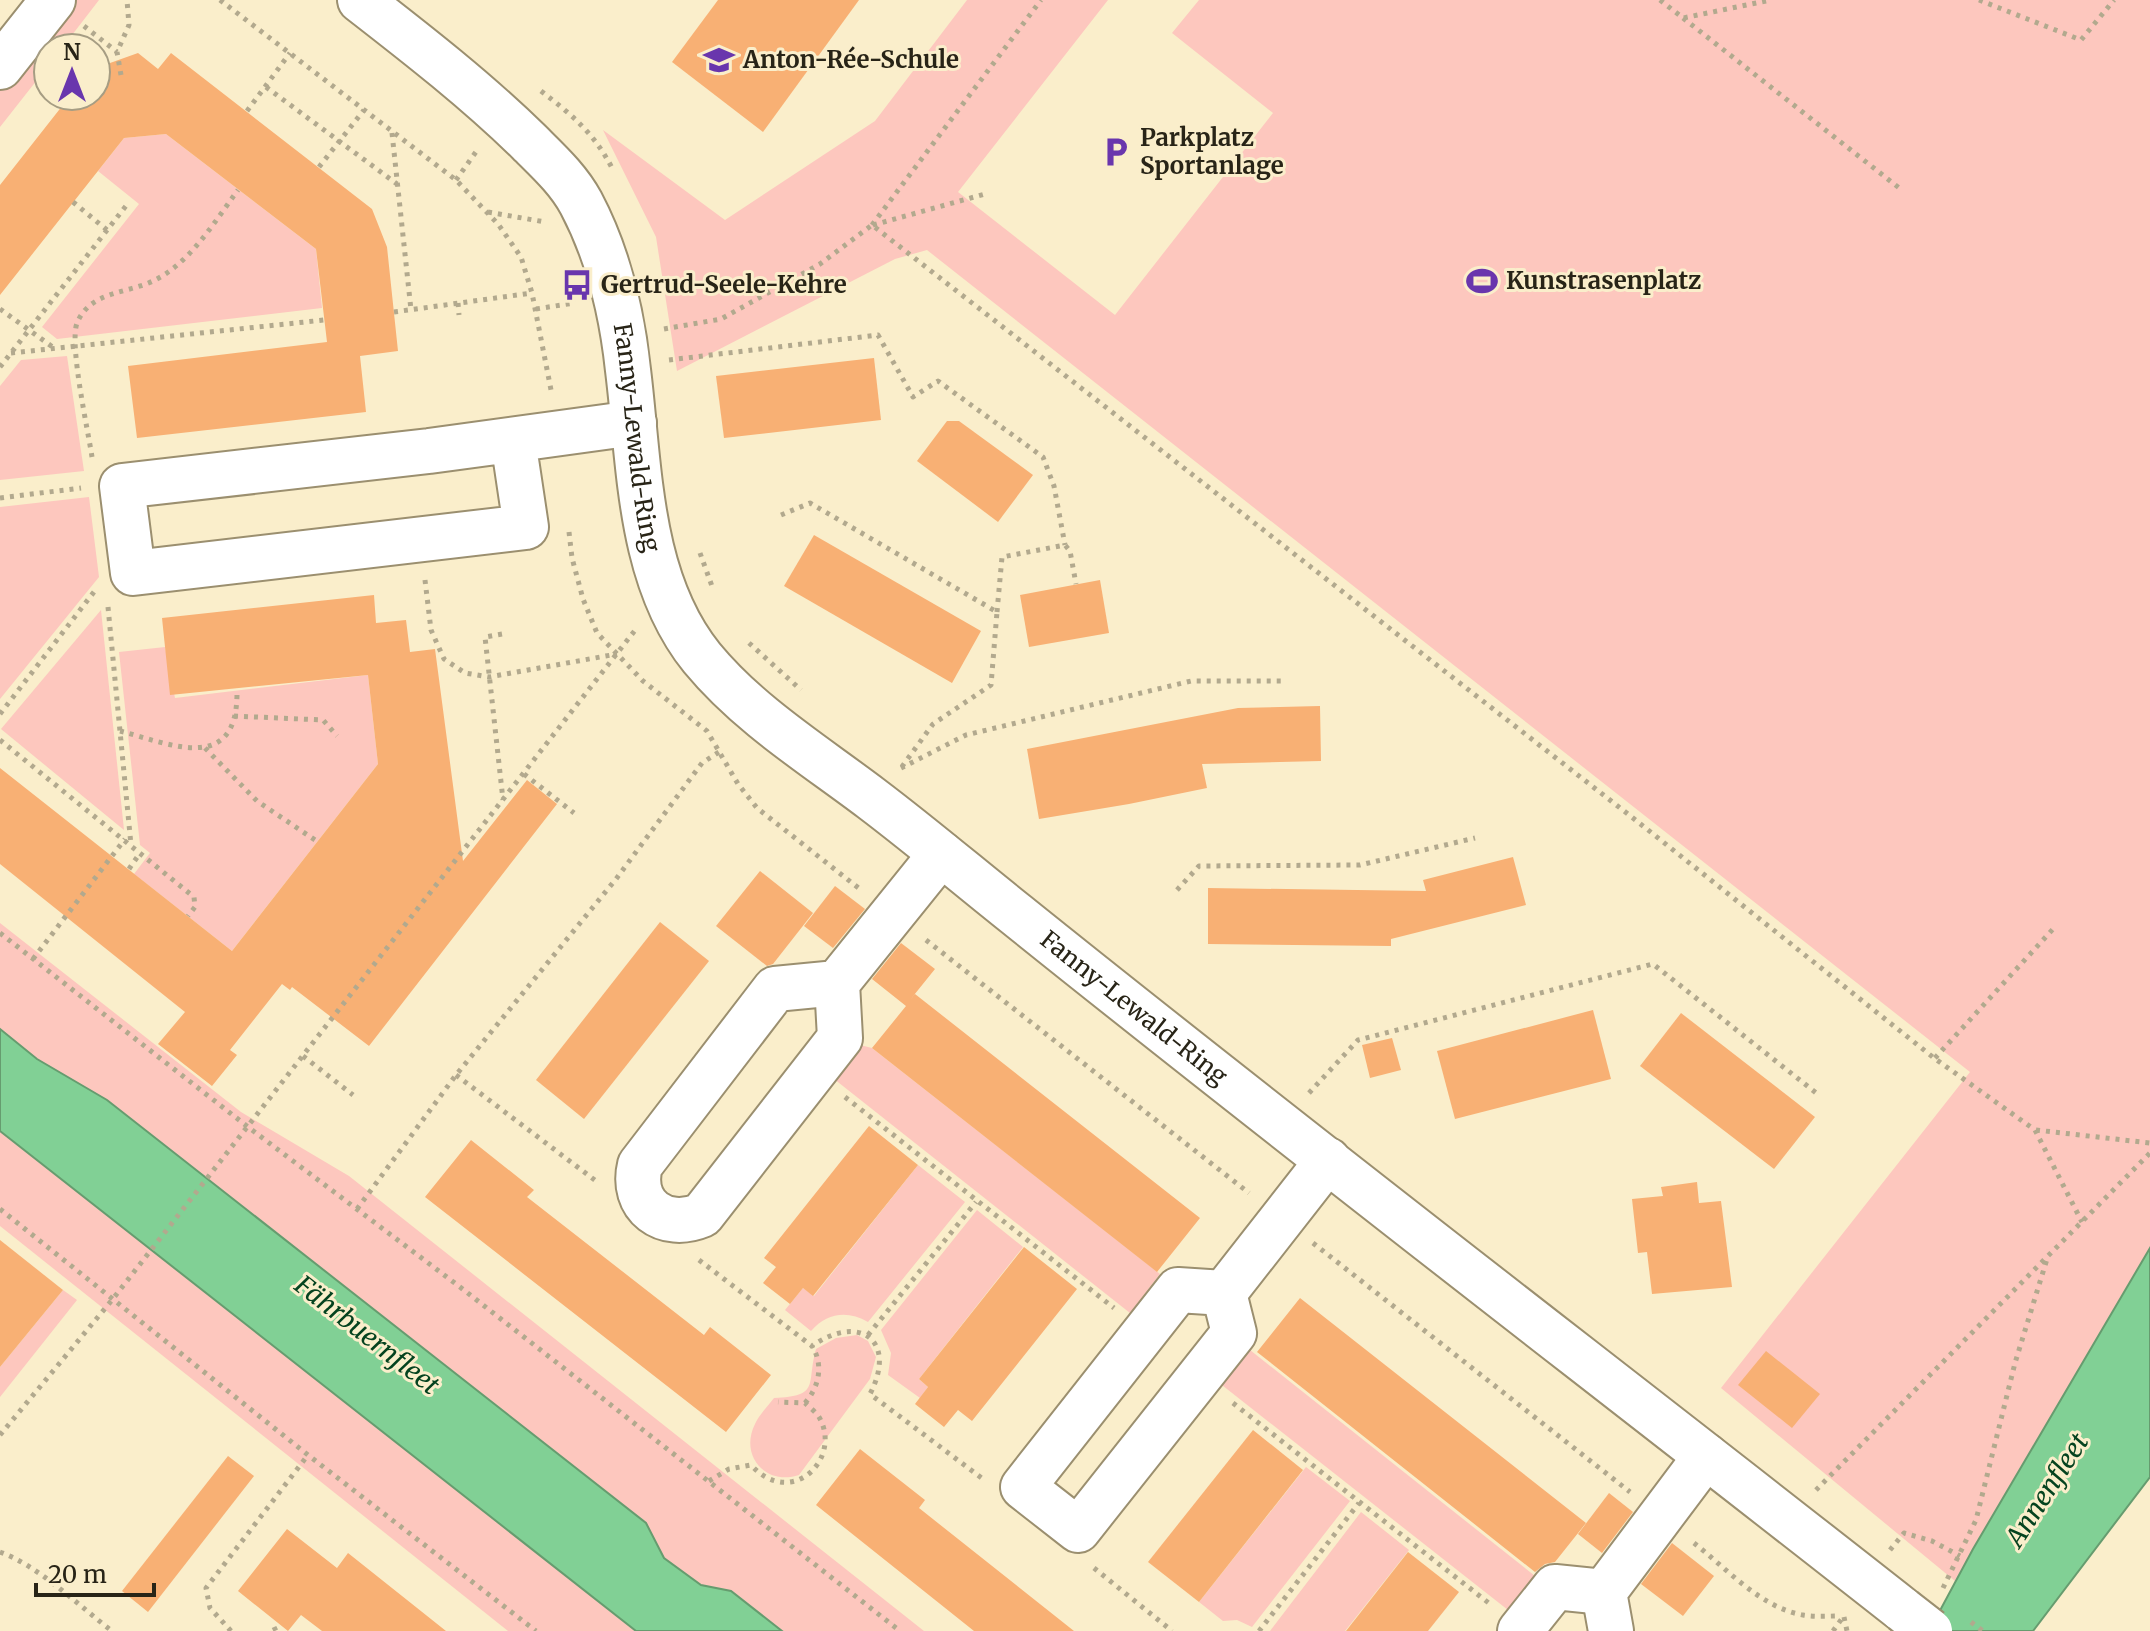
<svg xmlns="http://www.w3.org/2000/svg" width="2150" height="1631" font-family="Merriweather,serif">
	<style>
		.green { fill: #fdc7be }
		.water { fill: #81d095; stroke: #669c6f; stroke-width: 2 }
		.building { fill: #f8b074 }
		.lines { fill: none; stroke-linecap: round; stroke-linejoin: round }
		.minor-casing { stroke: #9b8f6f; stroke-width: 48 }
		.path { stroke: #b2a98e; stroke-width: 5; stroke-dasharray: 4 6; stroke-linecap: butt }
		.minor { stroke: #fff; stroke-width: 44 }
		.minor-bridge-casing { stroke: #9b8f6f; stroke-width: 48; stroke-linecap: butt }
		.path-bridge { stroke: #b2a98e; stroke-width: 5; stroke-dasharray: 4 6; stroke-linecap: butt }
		.minor-bridge { stroke: #fff; stroke-width: 44 }
		.labels { text-anchor: middle; stroke-width: 6; stroke-linejoin: round; paint-order: stroke }
		.poi-label { font-size: 24px; font-weight: bold; fill: #282417; stroke: #faeecb; text-anchor: start }
		.street-label { font-size: 24px; fill: #282417; stroke: #faeecb }
		.water-label { font-size: 26px; font-style: italic; fill: #05431f; stroke: #faeecb }
	</style>
	<rect width="100%" height="100%" fill="#faeecb"/>
	<!-- green -->
	<g class="green">
		<polygon points="69,0 99,0 62,48 48,48 48,66 0,127 0,87"/>
		<polygon points="967,0 1108,0 958,192 1115,315 1273,113 1172,33 1199,0 2150,0 2150,1248 1955,1581 1721,1388 1970,1072 927,250 895,259 677,371 656,237 603,130 725,220 875,121"/>
		<polygon points="166,134 316,249 322,308 57,339 42,327 139,204 98,171 124,138"/>
		<polygon points="67,356 84,471 0,480 0,386 21,360"/>
		<polygon points="89,497 99,577 0,699 0,507"/>
		<polygon points="101,610 124,830 1,729"/>
		<polygon points="165,647 175,698 368,675 378,764 232,951 134,874 150,853 140,845 119,652"/>
		<polygon points="0,923 241,1112 349,1176 924,1631 782,1631 731,1591 701,1585 664,1558 646,1523 107,1100 37,1059 0,1029"/>
		<polygon points="852,1043 872,1048 1160,1274 1130,1313 829,1075"/>
		<polygon points="0,1131 636,1631 508,1631 0,1226"/>
		<path d="M 918,1165 L 965,1202 L 868,1322 C 847,1310 827,1313 811,1331 L 785,1310 L 803,1288 L 814,1296 Z"/>
		<polygon points="977,1210 1023,1247 919,1379 928,1387 920,1398 888,1375 891,1353 881,1330"/>
		<polygon points="63,1290 77,1300 0,1397 0,1367"/>
		<path d="M 857,1335 L 868,1341 L 876,1357 L 870,1379 L 799,1475 C 766,1486 739,1456 755,1424 C 759,1415 768,1406 774,1398 C 821,1396 806,1385 816,1349 L 836,1338 Z"/>
		<polygon points="1240,1342 1535,1576 1508,1610 1213,1378"/>
		<polygon points="1306,1467 1350,1501 1252,1627 1237,1620 1223,1621 1199,1602"/>
		<polygon points="1361,1512 1409,1550 1345,1631 1270,1631"/>
	</g>
	<!-- water -->
	<g class="water">
		<polygon points="0,1029 37,1059 107,1100 646,1523 664,1558 701,1585 731,1591 782,1631 636,1631 0,1131"/>
		<polygon points="2150,1248 2150,1477 2033,1631 1929,1631 1973,1549"/>
	</g>
	<!-- building -->
	<g class="building">
		<polygon points="718,0 859,0 763,132 672,62"/>
		<polygon points="138,53 158,69 171,53 372,209 387,247 398,351 360,356 366,412 137,438 128,366 327,342 316,249 166,134 124,138 0,295 0,185 70,96 96,96 96,68"/>
		<polygon points="874,358 881,420 724,438 716,376"/>
		<polygon points="947,421 959,421 1033,475 998,522 917,461"/>
		<polygon points="814,535 981,631 952,683 784,586"/>
		<polygon points="1100,580 1109,633 1029,647 1020,595"/>
		<polygon points="374,595 376,623 406,620 410,652 435,649 463,861 527,780 557,804 369,1046 292,987 290,990 282,984 230,1050 237,1055 212,1086 158,1044 185,1012 0,864 0,768 232,951 378,764 368,675 170,695 162,618"/>
		<polygon points="1320,706 1321,761 1202,764 1207,788 1129,804 1039,819 1027,749 1238,708"/>
		<polygon points="1513,857 1526,905 1391,939 1391,946 1208,944 1208,888 1426,891 1423,880"/>
		<polygon points="760,871 813,913 773,964 767,966 716,926"/>
		<polygon points="835,886 865,909 833,948 804,926"/>
		<polygon points="660,922 709,961 584,1119 536,1080"/>
		<polygon points="901,943 935,969 910,1000 915,994 1200,1218 1157,1272 872,1048 906,1006 872,979"/>
		<polygon points="1593,1010 1611,1079 1455,1119 1437,1051"/>
		<polygon points="1681,1013 1815,1117 1774,1169 1640,1066"/>
		<polygon points="1392,1038 1401,1070 1370,1078 1362,1045"/>
		<polygon points="869,1126 918,1165 813,1296 803,1288 790,1304 763,1283 776,1267 764,1258"/>
		<polygon points="471,1140 534,1190 527,1197 704,1335 710,1327 771,1375 726,1432 425,1197"/>
		<polygon points="1697,1182 1699,1203 1721,1201 1732,1287 1652,1294 1647,1252 1638,1253 1632,1199 1663,1196 1661,1187"/>
		<polygon points="0,1240 63,1290 0,1367"/>
		<polygon points="1024,1247 1077,1289 972,1421 958,1410 944,1427 915,1404 928,1387 919,1379"/>
		<polygon points="1300,1298 1586,1523 1555,1562 1545,1564 1535,1572 1257,1352"/>
		<polygon points="1766,1351 1820,1394 1792,1428 1738,1385"/>
		<polygon points="1253,1430 1303,1470 1199,1602 1148,1562"/>
		<polygon points="860,1449 925,1500 919,1508 1074,1631 974,1631 816,1505"/>
		<polygon points="228,1456 254,1476 148,1612 122,1591"/>
		<polygon points="1609,1493 1633,1512 1602,1553 1578,1534"/>
		<polygon points="287,1529 337,1568 348,1553 446,1631 322,1631 301,1615 288,1631 238,1591"/>
		<polygon points="1672,1543 1714,1576 1683,1616 1641,1584"/>
		<polygon points="1408,1552 1459,1592 1428,1631 1346,1631"/>
	</g>
	<g class="lines">
		<defs>
			<g id="minor">
				<path id="s1" d="M 360,0 C 418,45 477,91 529,142 C 548,161 568,179 581,203 C 608,254 622,313 628,370 C 640,466 638,579 702,658 C 749,715 814,755 872,799 C 921,836 968,876 1017,915 C 1309,1150 1608,1378 1903,1610"/>
				<polyline points="0,67 53,0"/>
				<polyline points="513,440 526,527 133,573 122,486 429,451 634,423"/>
				<path d="M 837,983 L 775,989 L 640,1165 C 630,1206 664,1231 702,1215 L 840,1038 L 837,983 L 941,854"/>
				<polygon points="1178,1290 1224,1293 1234,1333 1078,1530 1023,1487"/>
				<polyline points="1224,1293 1328,1160"/>
				<polyline points="1520,1631 1555,1587 1604,1592"/>
				<polyline points="1611,1631 1604,1592 1706,1456"/>
			</g>
		</defs>
		<!-- minor casing -->
		<use href="#minor" class="minor-casing"/>
		<!-- path -->
		<g class="path">
			<polyline points="220,0 456,180 498,224 521,257 532,293 552,395"/>
			<polyline points="1660,0 1683,18 1771,0"/>
			<polyline points="1979,0 2081,40 2114,0"/>
			<polyline points="1683,18 1903,191"/>
			<polyline points="84,26 117,52"/>
			<polyline points="121,75 117,52 129,25 127,0"/>
			<polyline points="266,87 397,184"/>
			<path d="M 541,91 C 572,115 594,133 612,168"/>
			<polyline points="247,111 290,53"/>
			<polyline points="392,133 411,310"/>
			<polyline points="319,167 364,110"/>
			<polyline points="456,180 478,149"/>
			<polyline points="73,202 107,230"/>
			<polyline points="488,212 545,222"/>
			<polyline points="872,225 1041,0"/>
			<polyline points="873,225 985,194"/>
			<polyline points="458,303 459,315"/>
			<polyline points="0,309 54,348"/>
			<polyline points="536,309 574,303"/>
			<polyline points="394,312 532,293"/>
			<polyline points="664,329 721,319 820,264 872,225 1633,818 1934,1058 2035,1130 2082,1222"/>
			<polyline points="11,353 324,320"/>
			<polyline points="669,360 878,335 913,397 938,381 1043,457 1054,486 1065,545"/>
			<polyline points="0,367 129,202"/>
			<path d="M 92,457 C 88,430 69,345 77,323 C 91,290 128,294 155,280 C 191,262 215,221 238,190"/>
			<polyline points="0,498 81,488"/>
			<polyline points="781,515 810,503 997,612 991,685 933,724 901,768"/>
			<polyline points="569,532 572,558 583,599 597,633 643,681 707,731 738,784 757,808 861,890"/>
			<polyline points="700,553 713,589"/>
			<polyline points="425,580 431,630 444,659 465,673 489,677 617,654"/>
			<polyline points="108,607 131,845"/>
			<polyline points="997,612 1002,557 1065,545 1070,551 1076,584"/>
			<polyline points="502,634 485,637 503,800"/>
			<polyline points="749,643 801,690"/>
			<polyline points="0,714 97,588"/>
			<polyline points="234,716 323,720 337,736"/>
			<path d="M 120,731 C 170,744 237,775 237,693"/>
			<polyline points="0,740 194,897 195,907 188,916"/>
			<polyline points="205,748 257,801 315,840"/>
			<polyline points="901,768 966,735 1191,681 1286,681"/>
			<polyline points="524,774 574,813"/>
			<polyline points="129,869 140,853"/>
			<polyline points="1177,890 1199,866 1360,865 1475,838"/>
			<polyline points="0,933 248,1127 460,1287 900,1631"/>
			<polyline points="926,940 1249,1193"/>
			<polyline points="33,959 125,839"/>
			<polyline points="303,1056 353,1095"/>
			<polyline points="1935,1058 2053,929"/>
			<polyline points="456,1075 596,1181"/>
			<polyline points="1309,1093 1358,1040 1653,964 1820,1096"/>
			<polyline points="845,1097 1114,1308"/>
			<polyline points="2036,1130 2150,1143"/>
			<polyline points="0,1209 308,1455 536,1631"/>
			<polyline points="357,1209 456,1075 616,879 702,763 719,752"/>
			<polyline points="1313,1243 1630,1492"/>
			<path d="M 699,1260 L 812,1346 C 859,1313 898,1340 870,1394 L 983,1479"/>
			<polyline points="868,1335 976,1202"/>
			<path d="M 805,1403 C 819,1387 824,1365 812,1346"/>
			<polyline points="1233,1403 1490,1604"/>
			<polyline points="0,1435 112,1300 636,629"/>
			<path d="M 709,1481 L 729,1469 L 751,1465 C 792,1510 843,1458 819,1417 C 816,1412 809,1407 805,1403 L 778,1402"/>
			<polyline points="1816,1490 2150,1153"/>
			<path d="M 1694,1543 C 1726,1568 1761,1608 1803,1615 C 1815,1617 1828,1616 1840,1616"/>
			<polyline points="1890,1550 1904,1533 1932,1541 1960,1556"/>
			<path d="M 0,1552 C 39,1566 79,1606 112,1631"/>
			<polyline points="1094,1568 1172,1631"/>
			<polyline points="1943,1588 1976,1520 2015,1363 2047,1259"/>
			<polyline points="1844,1617 1847,1631"/>
			<polyline points="274,1627 276,1631"/>
			<polyline points="231,1631 210,1608 206,1588 308,1455"/>
			<polyline points="1259,1631 1359,1503"/>
			<polyline points="1833,1631 1843,1617"/>
		</g>
		<!-- minor -->
		<use href="#minor" class="minor"/>
		<defs>
			<polyline id="minor-bridge" points="1903,1610 1930,1631"/>
		</defs>
		<!-- minor-bridge casing -->
		<use href="#minor-bridge" class="minor-bridge-casing"/>
		<!-- path-bridge -->
		<polyline class="path-bridge" points="1971,1622 1983,1631"/>
		<!-- minor-bridge -->
		<use href="#minor-bridge" class="minor-bridge"/>
	</g>
	<!-- icons -->
	<defs>
		<symbol id="school-bare" viewBox="-9 -9 18 18"><path d="M0-5L7-2L0 1L-7-2ZM-4 1L0 2.5L4 1V4Q0 6-4 4Z" fill="#6936ad" stroke="#faeecb" stroke-width="2.5" paint-order="stroke"/></symbol>
		<symbol id="parking-bare" viewBox="-9 -9 18 18"><path d="M-3.5-5.5H1a3.5 3.5 0 0 1 0 7H-1V5.5H-3.5ZM-1-3.4V-.6H.8a1.4 1.4 0 0 0 0-2.8Z" fill="#6936ad" stroke="#faeecb" stroke-width="2.5" paint-order="stroke"/></symbol>
		<symbol id="stadium-bare" viewBox="-9 -9 18 18"><path d="M0-5a6.5 5 0 1 0 0 10a6.5 5 0 1 0 0-10ZM-3.5-1.8h7v3.6h-7Z" fill="#6936ad" stroke="#faeecb" stroke-width="2.5" paint-order="stroke"/></symbol>
		<symbol id="bus-bare" viewBox="-9 -9 18 18"><path d="M-5-6H5V4H4V6H2V4H-2V6H-4V4H-5ZM-3.5-4V0h7V-4ZM-3.5 1.2v1.5H-2V1.2ZM2 1.2v1.5H3.5V1.2Z" fill="#6936ad" stroke="#faeecb" stroke-width="2.5" paint-order="stroke"/></symbol>
	</defs>
	<g fill-rule="evenodd">
		<use href="#school-bare" x="697" y="38" width="44" height="44"/>
		<use href="#parking-bare" x="1094" y="130" width="44" height="44"/>
		<use href="#stadium-bare" x="1460" y="259" width="44" height="44"/>
		<use href="#bus-bare" x="555" y="263" width="44" height="44"/>
	</g>
	<g class="labels">
		<!-- poi labels -->
		<g class="poi-label">
			<text x="743" y="68">Anton-Rée-Schule</text>
			<text x="1140" y="146">Parkplatz<tspan x="1140" dy="28">Sportanlage</tspan></text>
			<text x="1506" y="289">Kunstrasenplatz</text>
			<text x="601" y="293">Gertrud-Seele-Kehre</text>
		</g>
		<!-- street labels -->
		<g class="street-label">
			<text dy="8" stroke="none"><textPath href="#s1" startOffset="544">Fanny-Lewald-Ring</textPath></text>
			<text dy="8" stroke="none"><textPath href="#s1" startOffset="1334">Fanny-Lewald-Ring</textPath></text>
		</g>
		<!-- water labels -->
		<g class="water-label">
			<text transform="translate(367 1335) rotate(38)" y="9">Fährbuernfleet</text>
			<text transform="translate(2047 1490) rotate(-57)" y="9">Annenfleet</text>
		</g>
	</g>
	<!-- north arrow -->
	<g transform="translate(72 72)"><circle r="38" fill="#faeecb" stroke="#a69d83" stroke-width="2"/>
	<path d="M0-6L14 30L0 20L-14 30Z" fill="#6936ad"/>
	<text y="-12" font-size="22" font-weight="bold" text-anchor="middle" fill="#282417">N</text>
	</g>
	<!-- scale -->
	<path d="M36 1583v12h118v-12" fill="none" stroke="#282417" stroke-width="4"/>
	<text x="48" y="1583" font-size="24" fill="#282417" stroke="#faeecb" stroke-width="6" paint-order="stroke">20 m</text>
</svg>
